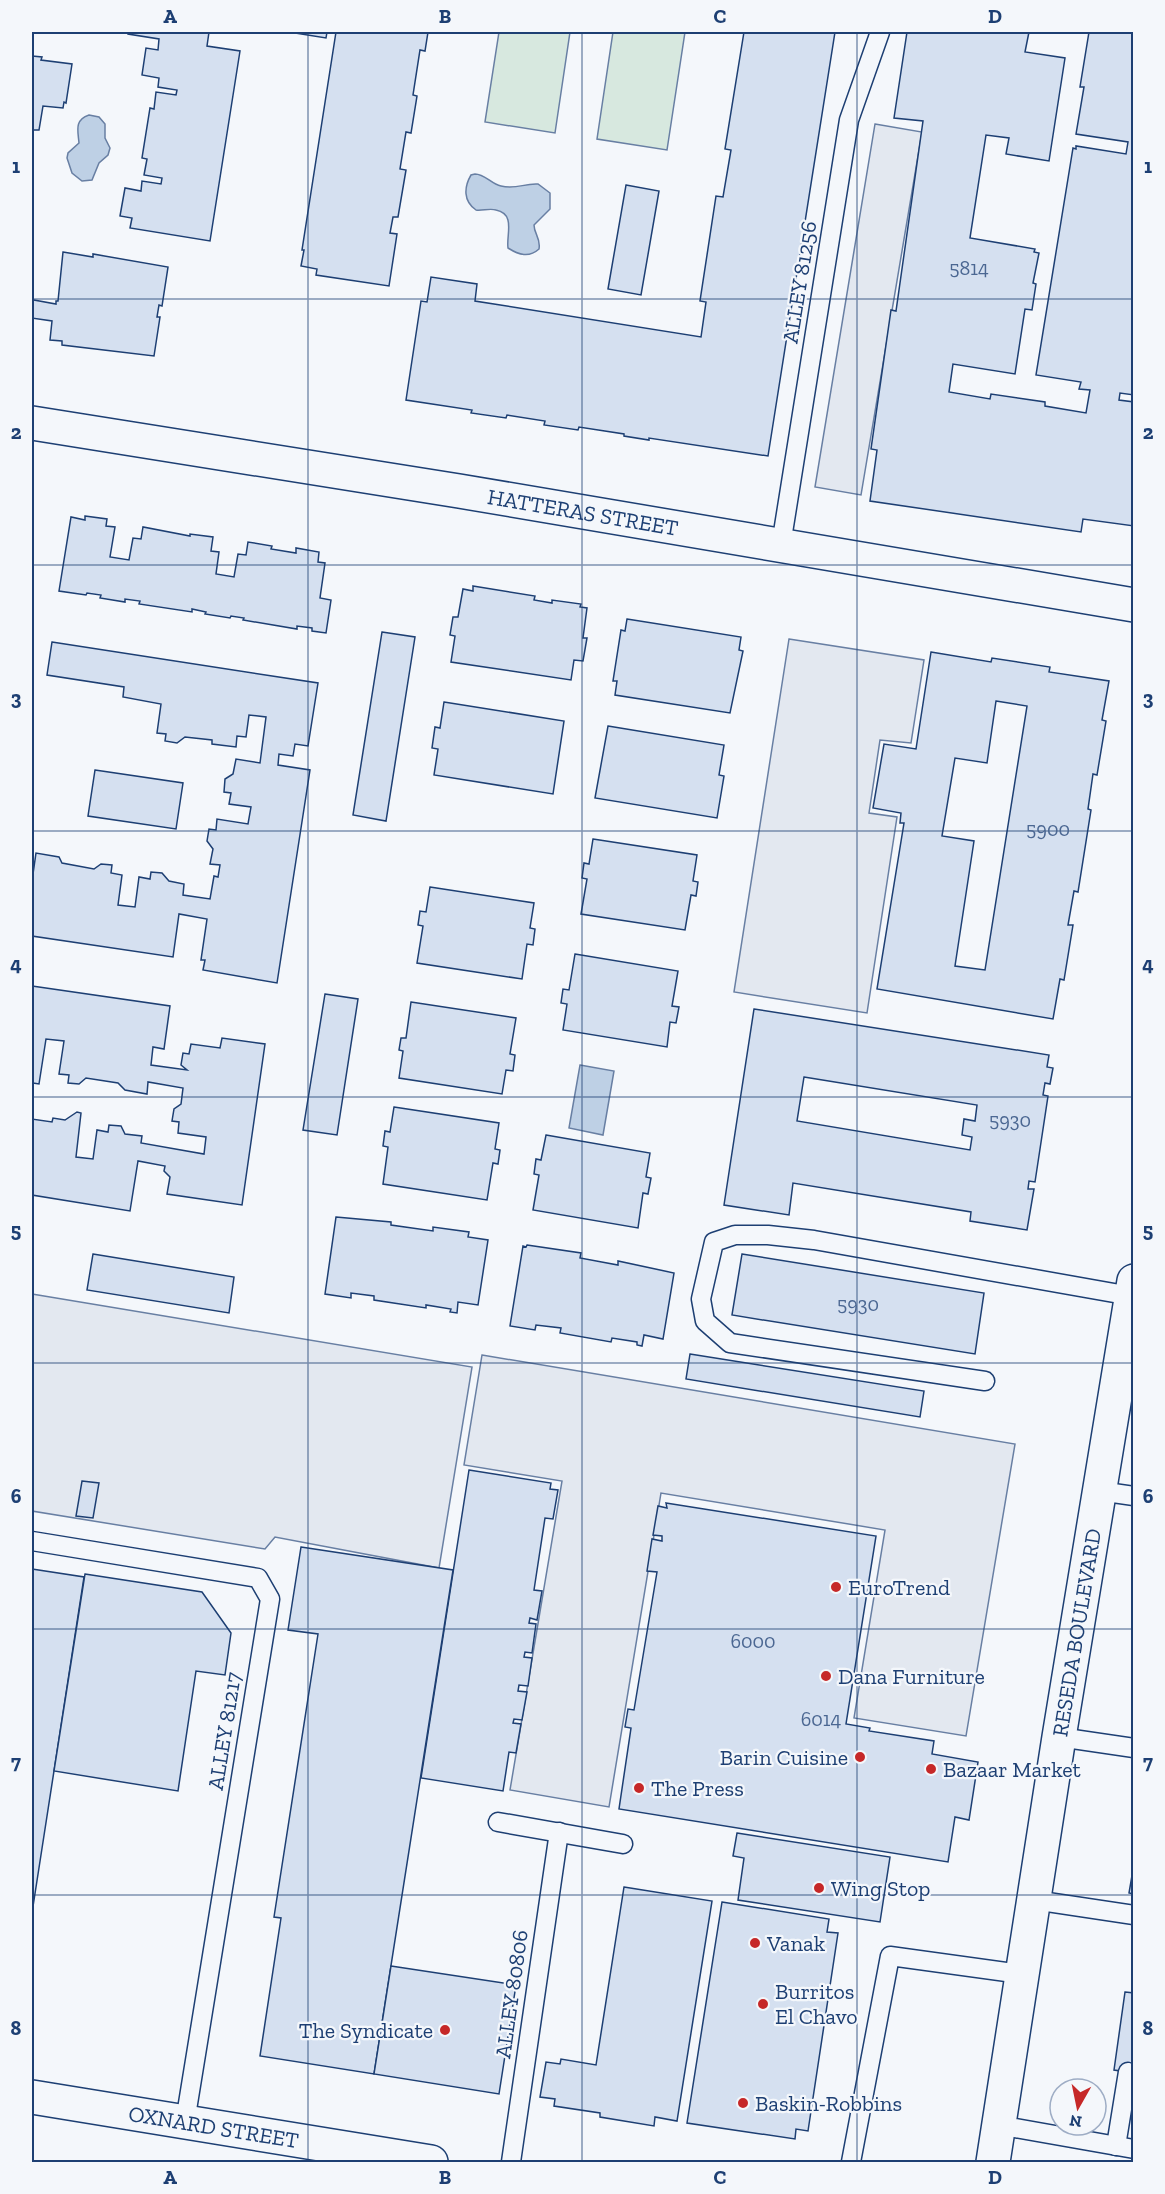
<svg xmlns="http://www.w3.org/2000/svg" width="1165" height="2194" font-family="'Zilla Slab',serif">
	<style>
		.green { fill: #d7e8df; stroke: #687fa3; stroke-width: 1.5 }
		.parking { fill: #e3e8f0; stroke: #687fa3; stroke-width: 1.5 }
		.water { fill: #bed0e5; stroke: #687fa3; stroke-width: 1.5 }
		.building { fill: #d5e0f0; stroke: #1d3f73; stroke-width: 1.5; fill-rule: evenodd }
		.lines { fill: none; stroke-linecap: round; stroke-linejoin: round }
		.service-casing { stroke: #1d3f73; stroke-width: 21 }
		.tertiary-casing { stroke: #1d3f73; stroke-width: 36 }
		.secondary-casing { stroke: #1d3f73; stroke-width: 36 }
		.primary-casing { stroke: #1d3f73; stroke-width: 36 }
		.service { stroke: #f4f7fb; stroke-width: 18 }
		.tertiary { stroke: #f4f7fb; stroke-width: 33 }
		.secondary { stroke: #f4f7fb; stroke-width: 33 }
		.primary { stroke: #f4f7fb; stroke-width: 33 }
		.grid { fill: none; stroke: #1d3f73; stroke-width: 1.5; stroke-opacity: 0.55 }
		.poi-dot { fill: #c62828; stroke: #f4f7fb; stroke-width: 2 }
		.labels { text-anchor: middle; stroke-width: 4.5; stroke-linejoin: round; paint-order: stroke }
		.number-label { font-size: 20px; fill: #4b6792 }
		.street-label { font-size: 22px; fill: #1d3f73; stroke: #f4f7fb }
		.poi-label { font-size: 22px; fill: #1d3f73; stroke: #f4f7fb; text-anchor: start }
		.neatline { fill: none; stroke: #1d3f73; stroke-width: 2 }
		.grid-label { font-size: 20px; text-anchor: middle; font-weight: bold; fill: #1d3f73 }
	</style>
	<rect width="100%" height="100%" fill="#f4f7fb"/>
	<!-- green -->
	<g class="green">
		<polygon points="499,32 570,32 555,133 485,122"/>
		<polygon points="613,32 685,32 667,150 597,139"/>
	</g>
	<!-- parking -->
	<g class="parking">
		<polygon points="875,124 922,132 861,495 815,487"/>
		<polygon points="789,639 924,660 911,743 880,740 869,813 897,817 867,1013 734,992"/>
		<polygon points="32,1294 472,1367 439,1568 275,1537 265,1549 32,1511"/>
		<polygon points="482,1355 1015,1444 966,1736 854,1718 885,1530 661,1493 609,1807 510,1790 562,1481 464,1465"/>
	</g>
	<!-- water -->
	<g class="water">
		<path d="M 89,115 L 99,117 L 105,124 L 105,138 L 110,148 L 108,155 L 99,163 L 92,180 L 82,181 L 72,173 L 67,158 L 68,153 L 79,143 C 78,131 74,120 89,115 Z"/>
		<path d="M 475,174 C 485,174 491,184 501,186 C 516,190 524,183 538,184 L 550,193 L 550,209 L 534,225 C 534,234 541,238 539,249 C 529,258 519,255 508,248 C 506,235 516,214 496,210 C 490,208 482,211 476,210 C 463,201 464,187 471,175 Z"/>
		<polygon points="580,1065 614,1071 603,1135 569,1128"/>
	</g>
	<!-- building -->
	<g class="building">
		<polygon points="128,32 209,32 207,46 240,51 210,241 130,228 132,218 120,216 125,188 141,191 142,181 161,184 162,178 144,175 147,159 142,158 150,108 154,109 156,92 176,95 177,90 158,87 159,78 142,75 146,48 158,50 159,39 128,34"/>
		<polygon points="296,32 327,32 326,38 295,33"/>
		<polygon points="336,32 428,32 425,51 420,50 413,95 417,96 411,133 406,132 400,169 406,170 398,217 393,217 390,233 397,234 389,286 316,275 317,269 301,266 304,250 302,250"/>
		<polygon points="744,32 835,32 768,456 649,438 649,440 624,436 624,434 579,427 578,430 544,425 545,421 507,415 506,418 471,413 472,410 406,400 421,301 427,302 431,277 477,284 475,301 701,337 706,302 700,301 716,196 723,197 731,150 725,149"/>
		<polygon points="907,32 1029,32 1025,52 1065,58 1049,161 1006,154 1009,138 986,135 970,238 1035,249 1034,252 1039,253 1033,283 1036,284 1032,310 1025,309 1015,374 953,364 949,392 990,399 991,394 1045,402 1045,406 1086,413 1090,390 1079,389 1081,382 1036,375 1073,148 1076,149 1076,146 1126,154 1128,142 1076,134 1084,87 1080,87 1089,32 1134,32 1134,395 1120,393 1119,400 1134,402 1134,526 1083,519 1081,532 870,501 877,450 871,449 891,310 896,311 923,121 894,118"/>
		<polygon points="32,56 42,57 41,60 72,64 66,103 64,102 63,108 43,106 39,130 33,130 32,141"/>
		<polygon points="626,185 659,191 641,295 608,289"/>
		<polygon points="63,252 93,257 93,254 168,267 162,306 159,305 157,317 160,317 154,356 62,345 62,341 50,340 52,321 32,318 32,320 32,291 33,291 32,298 34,300 56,304 56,301 58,301"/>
		<polygon points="85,516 107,519 106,526 115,527 110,557 129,560 133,538 141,539 143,527 190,536 190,534 213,537 211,551 219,552 216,574 234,577 238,554 246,555 248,542 272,546 271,549 296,553 296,548 319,552 318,562 325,563 320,598 331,600 326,633 312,631 312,628 297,626 297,629 243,620 244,618 231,616 230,618 205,614 206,612 192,609 192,612 139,604 140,601 125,599 125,602 100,598 101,595 87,593 86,595 59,591 71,517 85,520"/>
		<polygon points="473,586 535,596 534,600 552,603 552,600 581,604 580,607 587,608 583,638 587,638 583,661 574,660 571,680 451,662 455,636 450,635 453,617 458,617 463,589 473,591"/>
		<polygon points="627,619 741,637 739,650 743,651 730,713 615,695 617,681 613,681 621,630 625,631"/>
		<polygon points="382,632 415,637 386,821 353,815"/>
		<polygon points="52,642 318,683 308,746 295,744 293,756 279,754 278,765 310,770 277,983 203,970 205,960 201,960 207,919 179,914 173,957 32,936 32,881 36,853 59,857 62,863 94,869 101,864 112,865 111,873 122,875 118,905 135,907 139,877 150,879 151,872 162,873 169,881 184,884 183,895 210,899 214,876 218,877 220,865 210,864 213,849 207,841 209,829 216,830 217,819 248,824 251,807 229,804 231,793 224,792 225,779 233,774 236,759 260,763 266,717 249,715 246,737 237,736 236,747 212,744 212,740 185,737 177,743 165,741 166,734 157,733 161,704 123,697 124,687 47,675"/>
		<path d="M 931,652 L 991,662 L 992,658 L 1050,667 L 1049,672 L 1109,681 L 1102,720 L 1106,721 L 1097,775 L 1093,774 L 1088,809 L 1091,810 L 1078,892 L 1074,891 L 1068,925 L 1073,925 L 1064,980 L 1060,979 L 1053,1019 L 877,989 L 904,823 L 900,823 L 901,813 L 873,808 L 884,744 L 916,749 ZM 996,701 L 1027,706 L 985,970 L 955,966 L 974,841 L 942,836 L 955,758 L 987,763 Z"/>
		<polygon points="444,702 564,721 553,794 434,775 438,749 432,748 435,727 440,728"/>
		<polygon points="608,726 724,745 719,775 724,776 717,818 595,798"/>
		<polygon points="95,770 183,783 176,829 88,816"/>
		<polygon points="593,839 697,855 693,881 698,882 696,896 691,895 685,930 581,914 587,879 582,878 584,863 589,864"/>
		<polygon points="430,887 534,903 530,928 535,929 533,945 527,944 522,979 417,963 423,926 418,925 420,911 426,912"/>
		<polygon points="575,954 678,971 672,1006 679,1007 676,1023 670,1022 667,1047 563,1030 567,1004 561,1003 563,989 569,990"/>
		<polygon points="32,986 170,1006 164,1049 153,1047 151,1065 187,1070 181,1065 183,1053 189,1054 191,1044 220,1048 222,1038 265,1044 242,1205 167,1194 170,1177 164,1171 165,1166 138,1161 130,1211 32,1195 32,1119 52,1122 53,1118 65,1120 77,1112 81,1113 76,1157 93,1159 97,1130 108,1132 109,1125 121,1126 125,1134 142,1136 141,1143 204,1154 206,1137 178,1133 179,1122 172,1121 174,1109 181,1104 183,1088 148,1082 147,1094 125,1090 118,1083 86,1078 79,1084 68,1083 69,1075 59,1074 64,1041 46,1039 39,1084 33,1083 32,1081"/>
		<polygon points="325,994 358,999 337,1135 303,1130"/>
		<polygon points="411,1002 516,1018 510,1054 515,1055 513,1071 506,1070 502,1094 399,1078 403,1051 399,1050 401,1038 406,1038"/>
		<path d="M 754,1009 L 1049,1055 L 1047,1067 L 1053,1068 L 1050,1084 L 1045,1083 L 1043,1095 L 1048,1096 L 1035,1182 L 1029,1181 L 1028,1189 L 1034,1189 L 1027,1230 L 970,1221 L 971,1212 L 793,1183 L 789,1215 L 724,1205 ZM 804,1077 L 977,1105 L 975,1121 L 964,1119 L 962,1135 L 972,1137 L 970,1150 L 797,1121 Z"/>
		<polygon points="394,1107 499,1123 495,1149 500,1150 498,1164 493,1163 487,1200 383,1184 388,1147 383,1146 385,1131 390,1132"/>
		<polygon points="546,1135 650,1153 646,1177 651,1178 648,1194 643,1193 638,1228 533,1210 539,1175 534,1174 536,1159 541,1160"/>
		<polygon points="336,1217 391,1222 391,1225 433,1231 433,1227 469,1232 468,1237 488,1240 478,1305 458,1302 457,1313 450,1312 451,1309 426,1305 426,1308 374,1300 374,1296 351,1293 351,1298 325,1294"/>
		<polygon points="527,1245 581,1253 580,1258 618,1265 618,1261 674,1273 663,1339 644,1335 642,1346 637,1345 637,1342 612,1338 611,1342 560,1333 561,1328 536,1325 535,1330 510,1326 523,1246 526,1247"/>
		<polygon points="93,1254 234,1277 229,1313 87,1290"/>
		<polygon points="742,1254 984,1293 975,1354 732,1315"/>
		<polygon points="690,1354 924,1391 920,1417 686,1379"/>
		<polygon points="469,1470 551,1483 550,1489 558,1490 553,1519 545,1518 534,1590 542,1591 537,1620 530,1618 529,1623 536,1624 532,1653 525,1652 524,1657 532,1658 528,1686 519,1685 518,1691 527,1692 522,1720 514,1719 513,1723 521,1724 516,1753 509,1752 503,1791 421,1778"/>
		<polygon points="82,1481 99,1483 93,1518 76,1516"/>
		<polygon points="666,1503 876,1536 846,1724 870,1728 869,1731 934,1741 932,1754 978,1762 969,1820 955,1817 948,1862 619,1809 631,1728 625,1727 628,1709 634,1710 657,1572 647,1571 652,1539 662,1541 662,1536 653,1535 658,1506 667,1508"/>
		<polygon points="301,1547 453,1570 374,2074 260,2056 281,1918 274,1917 318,1634 288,1630"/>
		<polygon points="32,1569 84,1577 32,1913"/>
		<polygon points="85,1574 202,1592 231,1633 225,1675 196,1671 178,1791 54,1771"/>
		<polygon points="737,1833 890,1857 880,1922 738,1900 744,1858 733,1856"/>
		<polygon points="1134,1864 1134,1894 1129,1893"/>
		<polygon points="624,1887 712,1901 677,2121 655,2117 654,2126 600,2117 600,2113 554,2106 555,2099 540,2097 546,2062 560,2064 561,2059 596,2065"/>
		<polygon points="722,1902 829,1919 827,1932 838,1933 808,2131 796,2129 795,2139 687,2123"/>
		<polygon points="391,1966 516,1985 499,2094 374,2074"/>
		<polygon points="1125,1992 1134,1993 1134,2073 1114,2070"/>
	</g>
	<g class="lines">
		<defs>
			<g id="service">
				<polyline points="781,545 849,120 880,32"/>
				<polyline points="985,1381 730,1343 705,1321 701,1299 714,1242 735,1235 768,1235 814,1240 1131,1296"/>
				<polyline points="1099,1491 1134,1496"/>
				<polyline points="32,1541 258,1578 270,1599 185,2122"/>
				<polyline points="1059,1737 1134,1748"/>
				<polyline points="498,1822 623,1844"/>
				<polyline points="1034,1900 1134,1915"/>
				<polyline points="998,2125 1134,2149"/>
				<polyline points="1116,2146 1128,2072"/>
				<polyline points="511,2162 559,1832"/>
				<polyline points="851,2162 890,1956 1021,1974"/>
			</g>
			<g id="tertiary">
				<path id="s1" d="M 32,423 L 459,491 L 1134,605"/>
			</g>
			<g id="secondary">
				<path id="s2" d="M 32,2097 L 431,2162"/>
			</g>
			<g id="primary">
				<path id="s3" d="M 993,2162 L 1059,1737 L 1134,1281"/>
			</g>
		</defs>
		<!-- service casing -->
		<use href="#service" class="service-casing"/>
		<!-- tertiary casing -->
		<use href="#tertiary" class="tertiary-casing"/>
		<!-- secondary casing -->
		<use href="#secondary" class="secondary-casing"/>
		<!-- primary casing -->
		<use href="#primary" class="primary-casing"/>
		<!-- service -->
		<use href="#service" class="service"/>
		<!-- tertiary -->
		<use href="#tertiary" class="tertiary"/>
		<!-- secondary -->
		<use href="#secondary" class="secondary"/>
		<!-- primary -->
		<use href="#primary" class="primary"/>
	</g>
	<!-- grid -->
	<path class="grid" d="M 308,32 L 308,2162M 582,32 L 582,2162M 857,32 L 857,2162M 32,299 L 1134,299M 32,565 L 1134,565M 32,831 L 1134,831M 32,1097 L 1134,1097M 32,1363 L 1134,1363M 32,1629 L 1134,1629M 32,1895 L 1134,1895"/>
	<!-- markers -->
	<g class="poi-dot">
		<circle cx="836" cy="1587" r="6"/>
		<circle cx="826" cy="1676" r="6"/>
		<circle cx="860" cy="1757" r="6"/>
		<circle cx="931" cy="1769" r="6"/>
		<circle cx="639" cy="1788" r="6"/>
		<circle cx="819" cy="1888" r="6"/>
		<circle cx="755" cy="1943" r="6"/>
		<circle cx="763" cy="2004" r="6"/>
		<circle cx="445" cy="2030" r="6"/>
		<circle cx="743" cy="2103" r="6"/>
	</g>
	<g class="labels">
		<!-- number labels -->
		<g class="number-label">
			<text x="969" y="275">5814</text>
			<text x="1048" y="836">5900</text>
			<text x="1010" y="1127">5930</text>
			<text x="858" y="1311">5930</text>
			<text x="753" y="1648">6000</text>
			<text x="821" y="1726">6014</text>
		</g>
		<!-- street labels -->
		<g class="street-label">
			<text transform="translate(799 282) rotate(-81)" y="8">ALLEY 81256</text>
			<text dy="8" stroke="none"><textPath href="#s1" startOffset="558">HATTERAS STREET</textPath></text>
			<text dy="8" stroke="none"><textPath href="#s3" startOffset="536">RESEDA BOULEVARD</textPath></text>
			<text transform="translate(224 1731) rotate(-81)" y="8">ALLEY 81217</text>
			<text transform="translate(511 1994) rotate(-82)" y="8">ALLEY 80806</text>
			<text dy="8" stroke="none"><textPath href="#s2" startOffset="184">OXNARD STREET</textPath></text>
		</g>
		<!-- poi labels -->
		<g class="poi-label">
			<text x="848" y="1595">EuroTrend</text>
			<text x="838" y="1684">Dana Furniture</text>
			<text x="848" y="1765" text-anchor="end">Barin Cuisine</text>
			<text x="943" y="1777">Bazaar Market</text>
			<text x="651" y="1796">The Press</text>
			<text x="831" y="1896">Wing Stop</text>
			<text x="767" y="1951">Vanak</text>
			<text x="775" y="1999">Burritos<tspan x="775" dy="25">El Chavo</tspan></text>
			<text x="433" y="2038" text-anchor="end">The Syndicate</text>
			<text x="755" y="2111">Baskin-Robbins</text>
		</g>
	</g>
	<!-- border -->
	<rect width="1165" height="2194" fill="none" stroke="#f4f7fb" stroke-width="66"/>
	<!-- north arrow -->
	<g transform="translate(1078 2107) rotate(189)"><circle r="28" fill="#f4f7fb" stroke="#9eadc5" stroke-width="1.5"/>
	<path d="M0-4.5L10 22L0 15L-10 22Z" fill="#c62828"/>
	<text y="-9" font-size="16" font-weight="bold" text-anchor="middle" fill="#1d3f73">N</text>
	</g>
	<rect x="33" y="33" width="1099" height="2128" class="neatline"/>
	<g class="grid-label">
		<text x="170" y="23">A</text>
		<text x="445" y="23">B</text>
		<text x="720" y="23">C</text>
		<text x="995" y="23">D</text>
		<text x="16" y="173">1</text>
		<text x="1148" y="173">1</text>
		<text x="16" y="439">2</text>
		<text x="1148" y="439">2</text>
		<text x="16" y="705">3</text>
		<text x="1148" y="705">3</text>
		<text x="16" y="971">4</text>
		<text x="1148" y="971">4</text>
		<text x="16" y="1237">5</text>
		<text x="1148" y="1237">5</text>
		<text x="16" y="1503">6</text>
		<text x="1148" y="1503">6</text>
		<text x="16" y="1769">7</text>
		<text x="1148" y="1769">7</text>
		<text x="16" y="2035">8</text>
		<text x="1148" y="2035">8</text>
		<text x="170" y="2184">A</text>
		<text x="445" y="2184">B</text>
		<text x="720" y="2184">C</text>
		<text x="995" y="2184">D</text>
	</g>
</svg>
